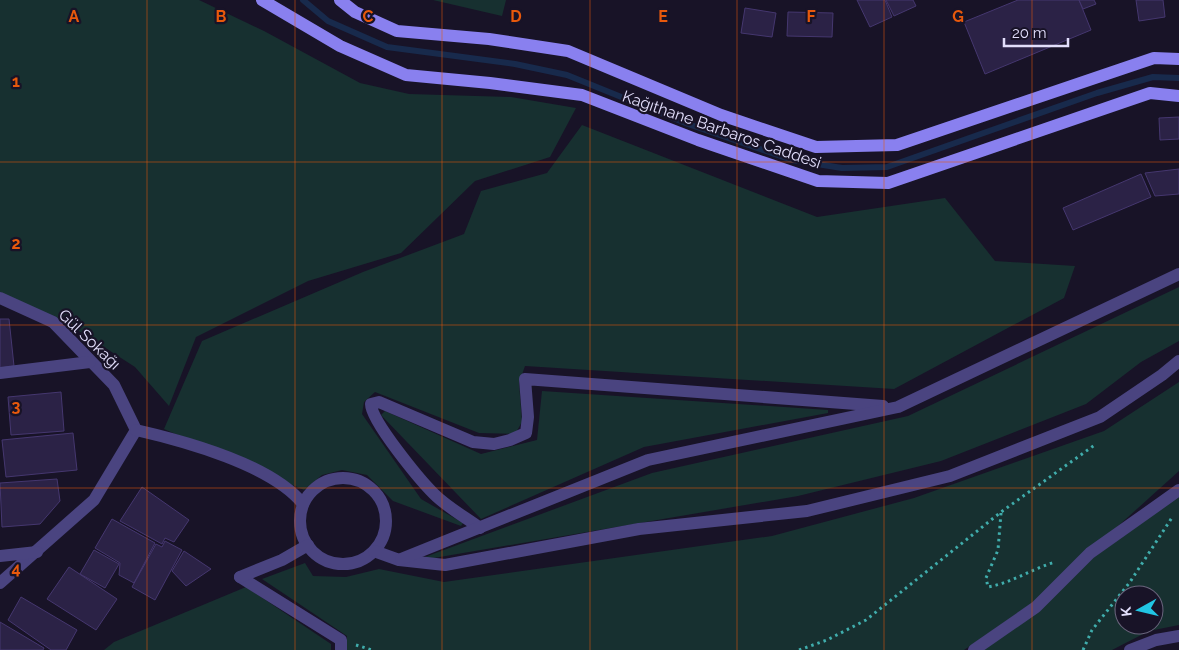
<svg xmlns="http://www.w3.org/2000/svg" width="1179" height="650" font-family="Raleway,sans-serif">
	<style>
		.green { fill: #173030; fill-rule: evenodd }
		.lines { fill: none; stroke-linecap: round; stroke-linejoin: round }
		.stream { stroke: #182a4c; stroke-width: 6 }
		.building { fill: #2b2246; stroke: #45376f }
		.path { stroke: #40adac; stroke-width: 3; stroke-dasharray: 2.5 4; stroke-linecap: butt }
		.street { stroke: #4a4480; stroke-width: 12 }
		.secondary { stroke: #8980ef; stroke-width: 12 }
		.grid { fill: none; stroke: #e8590c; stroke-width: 1; stroke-opacity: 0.55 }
		.labels { text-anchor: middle; stroke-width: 4.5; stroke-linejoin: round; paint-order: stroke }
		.street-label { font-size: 16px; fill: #e2defb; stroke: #181327 }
		.grid-label { font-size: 16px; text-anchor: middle; font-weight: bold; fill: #e8590c; stroke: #181327; stroke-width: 4.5; stroke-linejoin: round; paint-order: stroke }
	</style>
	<rect width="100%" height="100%" fill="#181327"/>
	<!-- green -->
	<g class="green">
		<polygon points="0,0 199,0 264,31 360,83 409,94 511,97 576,108 550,157 475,181 401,253 308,281 196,337 169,406 135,367 79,331 0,292"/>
		<polygon points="433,0 506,0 502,16"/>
		<polygon points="582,125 817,217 945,198 995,261 1075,266 1064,298 894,389 525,366 519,383 522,422 515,434 479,433 375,392 364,402 362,414 421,499 463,523 461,526 393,501 367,475 342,470 322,475 304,490 164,429 202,341 363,272 464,234 481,191 547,173"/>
		<polygon points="1179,287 1179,341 1141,362 1086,404 941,461 798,496 428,559 425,557 652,473 908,416"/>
		<polygon points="1179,382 1179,471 1035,601 964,650 346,650 347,636 262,579 305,563 313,576 346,577 379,569 444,582 772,536 914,498 1104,431"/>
		<polygon points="542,391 828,410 828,413 644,447 481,519 381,415 385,411 481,454 537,440"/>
		<path d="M 1179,496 L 1179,625 L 1149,631 L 1112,650 L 984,650 L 1093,558 ZM 1124,595 L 1154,595 L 1154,625 L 1124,625 Z"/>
		<polygon points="246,587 331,644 331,650 104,650 114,642"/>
	</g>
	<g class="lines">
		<!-- stream -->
		<polyline class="stream" points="303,0 328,21 387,47 515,64 567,75 688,124 792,160 842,168 887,167 1097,93 1153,77 1179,78"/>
	</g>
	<!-- building -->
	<g class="building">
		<polygon points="857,0 885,0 892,17 870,27"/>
		<polygon points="886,0 913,0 916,6 894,16"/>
		<polygon points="1018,0 1079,0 1091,30 985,74 964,22"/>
		<polygon points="1079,0 1094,0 1096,4 1083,9"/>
		<polygon points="1136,0 1163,0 1165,17 1139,21"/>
		<polygon points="745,8 776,13 772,37 741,33"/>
		<polygon points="788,12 833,13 832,37 787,36"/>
		<polygon points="1179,117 1179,139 1160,140 1159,118"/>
		<polygon points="1179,169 1179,194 1155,196 1145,173"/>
		<polygon points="1141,174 1151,197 1073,230 1063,208"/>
		<polygon points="0,319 9,319 14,366 0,368"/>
		<polygon points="61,392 64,431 11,435 8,397"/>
		<polygon points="73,433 77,470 6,477 2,440"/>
		<polygon points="57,479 60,501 40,524 2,527 0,483"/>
		<polygon points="142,487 189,520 174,542 165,538 162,544 120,521"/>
		<polygon points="112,519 155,543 134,583 119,575 120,563 95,548"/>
		<polygon points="165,541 182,550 155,600 132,587 156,544 162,547"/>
		<polygon points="94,550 119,564 105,588 80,574"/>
		<polygon points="184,551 211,569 186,586 172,571"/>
		<polygon points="69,567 117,599 96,630 47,599"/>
		<polygon points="21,597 77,630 66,650 51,650 8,620"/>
		<polygon points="0,622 44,648 43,650 0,650"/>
	</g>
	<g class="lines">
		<!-- path -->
		<g class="path">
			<path d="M 1001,513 L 998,550 L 986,578 L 988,587 C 1011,583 1032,569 1055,562"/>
			<polyline points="356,645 372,650"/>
			<polyline points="799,650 827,640 866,620 1001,512 1096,444"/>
			<polyline points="1083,650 1092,630 1130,582 1173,516"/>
		</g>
		<!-- street -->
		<g class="street">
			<polyline points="0,298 53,322 114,385 136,430 94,500 0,583"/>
			<polyline points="0,373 90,362"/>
			<path d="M 136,430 C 184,441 272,465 303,504"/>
			<circle cx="343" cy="521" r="43"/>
			<path d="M 480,528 C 465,517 447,507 434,494 C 420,480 371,421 371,404 L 379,402 L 473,442 L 494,444 L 510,440 L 526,433 L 528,417 L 525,379 L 883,406"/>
			<polyline points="374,551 399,560 445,565 639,529 807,511 950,476 1100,417 1162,375 1179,361"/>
			<polyline points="0,556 37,552"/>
			<polyline points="401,559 648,460 898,407 1179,274"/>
			<polyline points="240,577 341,640 341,650"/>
			<polyline points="240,577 282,560 308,545"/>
			<polyline points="974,650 1036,607 1090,553 1179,490"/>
			<polyline points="1130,650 1156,640 1179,636"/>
		</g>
		<!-- secondary -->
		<g class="secondary">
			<polyline points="262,0 340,46 406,75 490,83 582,95 698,140 818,181 888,183 1150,93 1179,96"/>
			<polyline points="340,0 355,12 397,31 489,39 568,51 721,115 816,147 897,145 1154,58 1179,59"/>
		</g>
	</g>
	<!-- grid -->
	<path class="grid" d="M 147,0 L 147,650M 295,0 L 295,650M 442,0 L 442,650M 590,0 L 590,650M 737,0 L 737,650M 884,0 L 884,650M 1032,0 L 1032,650M 0,162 L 1179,162M 0,325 L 1179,325M 0,488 L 1179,488"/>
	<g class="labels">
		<!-- street labels -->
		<g class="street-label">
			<text transform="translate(722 129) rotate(19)" y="6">Kağıthane Barbaros Caddesi</text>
			<text transform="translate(90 339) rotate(44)" y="6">Gül Sokağı</text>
		</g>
	</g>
	<g class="grid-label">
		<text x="74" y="22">A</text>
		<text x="221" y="22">B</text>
		<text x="368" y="22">C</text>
		<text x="516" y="22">D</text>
		<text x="663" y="22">E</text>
		<text x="811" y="22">F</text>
		<text x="958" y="22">G</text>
		<text x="16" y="87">1</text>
		<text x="16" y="249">2</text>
		<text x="16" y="412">3</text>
		<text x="16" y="574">4</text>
	</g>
	<!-- north arrow -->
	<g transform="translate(1139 610) rotate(262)"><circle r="24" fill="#181327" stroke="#69647c"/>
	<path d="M0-4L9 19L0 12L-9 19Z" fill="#21c5e3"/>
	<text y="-8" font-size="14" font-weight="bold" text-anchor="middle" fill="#e2defb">K</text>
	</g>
	<!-- scale -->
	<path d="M1004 38v8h64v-8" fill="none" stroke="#e2defb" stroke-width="2.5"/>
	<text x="1012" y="38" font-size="15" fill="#e2defb" stroke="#181327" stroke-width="4" paint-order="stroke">20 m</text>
</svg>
